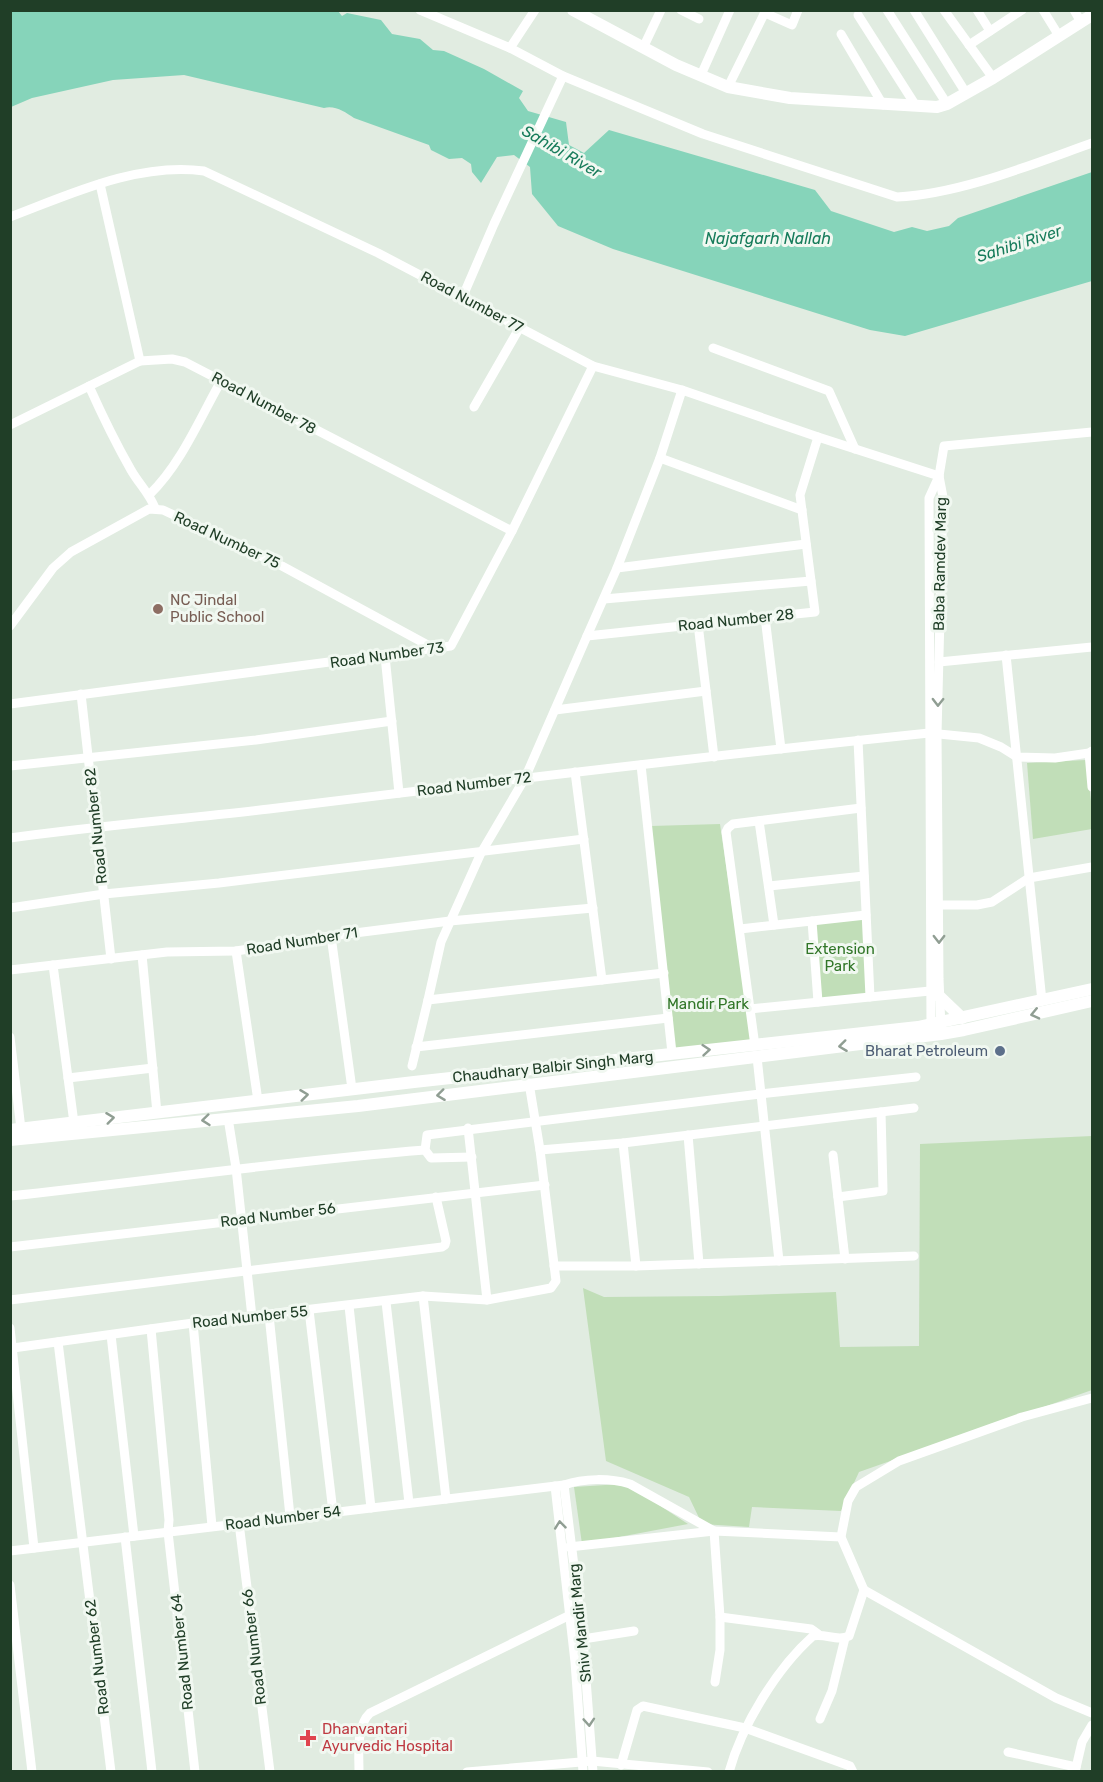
<svg xmlns="http://www.w3.org/2000/svg" width="1103" height="1782" font-family="Rubik,sans-serif">
	<style>
		.green { fill: #c1deb8 }
		.water { fill: #86d4ba }
		.lines { fill: none; stroke-linecap: round; stroke-linejoin: round }
		.minor { stroke: #fff; stroke-width: 9 }
		.tertiary { stroke: #fff; stroke-width: 12 }
		.oneway { stroke: #909e93 }
		.education-dot { fill: #8d6e63; stroke: #f1f8f1; stroke-width: 2 }
		.service-dot { fill: #5c6f8a; stroke: #f1f8f1; stroke-width: 2 }
		.health-dot { fill: #e0444e; stroke: #f1f8f1; stroke-width: 2 }
		.labels { text-anchor: middle; stroke-width: 6; stroke-linejoin: round; paint-order: stroke }
		.street-label { font-size: 15px; fill: #203e27; stroke: #f1f8f1 }
		.education-label { font-size: 15px; fill: #785e54; stroke: #f1f8f1; text-anchor: start }
		.park-label { font-size: 15px; fill: #317628; stroke: #f1f8f1 }
		.service-label { font-size: 15px; fill: #4e5e75; stroke: #f1f8f1; text-anchor: end }
		.health-label { font-size: 15px; fill: #be3a42; stroke: #f1f8f1; text-anchor: start }
		.water-label { font-size: 16px; font-style: italic; fill: #177c5b; stroke: #f1f8f1 }
	</style>
	<rect width="100%" height="100%" fill="#e1ece1"/>
	<!-- green -->
	<g class="green">
		<polygon points="1086,760 1092,809 1092,829 1033,839 1027,763"/>
		<polygon points="720,824 752,1043 675,1051 651,826"/>
		<polygon points="863,919 867,994 818,1002 812,921"/>
		<polygon points="1092,1136 1092,1390 859,1472 841,1511 752,1507 749,1527 702,1524 689,1497 606,1461 583,1288 604,1297 719,1296 836,1292 840,1347 919,1346 920,1144"/>
		<polygon points="621,1484 636,1490 688,1524 582,1544 574,1487"/>
	</g>
	<!-- water -->
	<path class="water" d="M 11,11 L 338,11 L 342,16 L 347,13 L 381,20 L 392,34 L 420,39 L 433,50 L 444,51 L 484,69 L 523,91 L 519,98 L 528,111 L 566,122 L 569,145 L 584,153 L 609,130 L 815,190 L 831,211 L 894,232 L 912,227 L 927,231 L 949,226 L 958,218 L 1092,172 L 1092,281 L 905,336 L 870,330 L 613,249 L 558,226 L 532,194 L 530,167 L 514,155 L 497,157 L 481,183 L 472,172 L 471,164 L 462,158 L 449,159 L 431,150 L 429,145 L 354,118 C 345,112 335,105 324,108 L 184,75 L 113,80 L 32,98 L 11,107 Z"/>
	<g class="lines">
		<!-- minor -->
		<g class="minor">
			<polyline points="420,10 510,48"/>
			<path d="M 535,10 L 510,48 L 563,76 L 703,134 L 897,197 C 960,194 1033,164 1092,143"/>
			<polyline points="681,10 699,19"/>
			<polyline points="887,10 947,104"/>
			<polyline points="914,10 966,93"/>
			<polyline points="944,10 993,78"/>
			<polyline points="977,10 990,31"/>
			<polyline points="1043,10 1059,36"/>
			<polyline points="1074,10 1081,22"/>
			<polyline points="765,13 792,25 798,10"/>
			<polyline points="858,15 916,106"/>
			<polyline points="841,34 883,105"/>
			<polyline points="969,45 1022,10"/>
			<polyline points="643,48 661,10"/>
			<polyline points="701,75 730,10"/>
			<polyline points="728,87 766,10"/>
			<polyline points="100,184 140,361"/>
			<path d="M 10,217 C 71,194 138,162 204,171 L 378,253 L 593,366 L 682,390 L 818,437 L 939,476"/>
			<polyline points="463,296 494,224 563,76"/>
			<polyline points="713,348 829,391 855,449"/>
			<path d="M 89,386 C 102,415 115,442 131,470 C 139,484 149,493 155,508"/>
			<polyline points="474,407 520,327"/>
			<polyline points="10,425 140,361 172,359 185,362 512,531"/>
			<polyline points="660,458 802,510"/>
			<polyline points="939,476 943,497 937,734 939,979 941,1028"/>
			<path d="M 150,494 C 181,464 200,418 221,381"/>
			<polyline points="617,568 806,544"/>
			<polyline points="604,599 811,581"/>
			<polyline points="765,617 781,749"/>
			<polyline points="698,624 714,757"/>
			<polyline points="10,626 53,568 71,552 149,509 163,510 282,566 435,649"/>
			<polyline points="587,636 815,612 800,495 818,437"/>
			<polyline points="1006,655 1042,1001"/>
			<polyline points="385,656 399,793"/>
			<polyline points="939,662 1092,647"/>
			<polyline points="81,694 111,959"/>
			<polyline points="10,704 451,646 512,531 593,366"/>
			<polyline points="555,710 706,691"/>
			<polyline points="858,740 870,997"/>
			<polyline points="1089,753 1092,787"/>
			<polyline points="641,765 672,1053"/>
			<polyline points="10,766 256,740 392,721"/>
			<polyline points="759,821 774,925"/>
			<path d="M 10,838 C 96,826 183,819 269,809 C 489,782 709,756 929,733 L 979,738 L 1001,747 L 1017,757 L 1055,758 L 1089,753 L 1092,751"/>
			<polyline points="769,886 864,876"/>
			<polyline points="939,905 977,905 992,902 1029,878 1092,867"/>
			<polyline points="10,908 104,894 219,883 584,839"/>
			<polyline points="812,921 818,1002"/>
			<polyline points="740,929 866,915"/>
			<polyline points="331,936 352,1089"/>
			<polyline points="236,951 258,1101"/>
			<polyline points="142,955 157,1113"/>
			<polyline points="53,965 74,1123"/>
			<polyline points="10,970 167,952 236,951 331,936 450,921 593,908"/>
			<polyline points="602,980 664,973"/>
			<polyline points="428,1000 441,942 481,853 525,778 587,636 617,568 660,458 682,390"/>
			<polyline points="750,1009 930,991"/>
			<polyline points="931,1030 929,498 939,476 944,446 1092,432"/>
			<polyline points="10,1037 21,1129"/>
			<polyline points="755,1046 726,832 728,828 733,824 861,808"/>
			<polyline points="416,1047 668,1018"/>
			<polyline points="757,1057 779,1261"/>
			<polyline points="412,1066 428,1000 602,980 575,772"/>
			<polyline points="68,1078 153,1068"/>
			<polyline points="228,1118 236,1168 252,1317"/>
			<polyline points="468,1128 487,1300 551,1288 556,1281 540,1150 529,1083"/>
			<polyline points="688,1135 699,1264"/>
			<polyline points="623,1143 636,1266"/>
			<polyline points="540,1150 623,1143 914,1108"/>
			<polyline points="833,1155 845,1259"/>
			<polyline points="472,1157 431,1158 425,1150 427,1135 760,1094 916,1077"/>
			<path d="M 10,1196 C 149,1181 286,1161 425,1150"/>
			<polyline points="838,1197 883,1191 881,1112"/>
			<polyline points="10,1247 545,1185"/>
			<polyline points="554,1266 636,1266 914,1256"/>
			<polyline points="423,1296 446,1499"/>
			<polyline points="10,1300 442,1247 445,1245 446,1241 436,1197"/>
			<polyline points="386,1302 409,1503"/>
			<polyline points="349,1306 371,1508"/>
			<polyline points="309,1310 333,1512"/>
			<polyline points="269,1315 290,1516"/>
			<polyline points="193,1323 212,1526"/>
			<polyline points="10,1328 34,1548"/>
			<polyline points="151,1329 169,1520 168,1532 195,1772"/>
			<polyline points="111,1335 134,1536"/>
			<polyline points="58,1342 111,1772"/>
			<polyline points="13,1348 193,1323 423,1296 487,1300"/>
			<path d="M 564,1485 C 584,1478 610,1478 630,1484 L 714,1531 L 720,1617 L 720,1650 L 715,1682"/>
			<polyline points="555,1486 575,1662 583,1772"/>
			<polyline points="239,1523 270,1772"/>
			<polyline points="125,1537 152,1772"/>
			<polyline points="569,1547 714,1531 841,1537"/>
			<polyline points="10,1551 564,1485 583,1639 593,1772"/>
			<polyline points="10,1585 32,1772"/>
			<polyline points="864,1590 1056,1698 1092,1713"/>
			<polyline points="720,1617 811,1629 818,1634"/>
			<polyline points="583,1639 634,1631"/>
			<polyline points="820,1719 832,1691 845,1638"/>
			<polyline points="1008,1752 1076,1767"/>
			<polyline points="621,1765 637,1710 643,1706 745,1728 850,1766 853,1772"/>
			<path d="M 359,1772 C 359,1754 356,1726 370,1713 L 570,1615"/>
			<polyline points="467,1772 592,1761 708,1772"/>
			<path d="M 729,1772 C 742,1725 777,1668 813,1636 C 825,1633 838,1642 849,1636 L 864,1590 L 841,1537 L 848,1501 L 856,1487 L 899,1461 L 1022,1417 L 1092,1398"/>
			<polyline points="1075,1772 1082,1742 1092,1725"/>
		</g>
		<!-- tertiary -->
		<g class="tertiary">
			<polyline points="573,10 676,65 728,87 790,98 937,107 947,104 993,78 1092,15"/>
			<polyline points="939,996 962,1018"/>
			<polyline points="10,1130 414,1082 918,1027 1092,989"/>
			<polyline points="10,1140 358,1106 941,1034 964,1030 1092,1001"/>
		</g>
	</g>
	<!-- one-way arrows -->
	<defs><path id="oneway-chevron" d="M-2-3.5L2.5 0L-2 3.5" fill="none" stroke-width="1.6" stroke-linecap="round" stroke-linejoin="round" transform="scale(1.5)"/></defs>
	<g class="oneway">
		<use href="#oneway-chevron" transform="translate(938 702) rotate(91)"/>
		<use href="#oneway-chevron" transform="translate(939 939) rotate(90)"/>
		<use href="#oneway-chevron" transform="translate(1035 1014) rotate(167)"/>
		<use href="#oneway-chevron" transform="translate(843 1046) rotate(173)"/>
		<use href="#oneway-chevron" transform="translate(706 1050) rotate(-5)"/>
		<use href="#oneway-chevron" transform="translate(304 1095) rotate(-7)"/>
		<use href="#oneway-chevron" transform="translate(441 1095) rotate(173)"/>
		<use href="#oneway-chevron" transform="translate(110 1118) rotate(-7)"/>
		<use href="#oneway-chevron" transform="translate(206 1120) rotate(174)"/>
		<use href="#oneway-chevron" transform="translate(560 1525) rotate(-96)"/>
		<use href="#oneway-chevron" transform="translate(589 1722) rotate(86)"/>
	</g>
	<!-- markers -->
	<circle class="education-dot" cx="158" cy="609" r="6"/>
	<circle class="service-dot" cx="1000" cy="1051" r="6"/>
	<path class="health-dot" d="M305 1729h6v6h6v6h-6v6h-6v-6h-6v-6h6z"/>
	<g class="labels">
		<!-- street labels -->
		<g class="street-label">
			<text transform="translate(472 302) rotate(28)" y="5">Road Number 77</text>
			<text transform="translate(264 403) rotate(28)" y="5">Road Number 78</text>
			<text transform="translate(227 540) rotate(25)" y="5">Road Number 75</text>
			<text transform="translate(940 564) rotate(-89)" y="5">Baba Ramdev Marg</text>
			<text transform="translate(736 620) rotate(-6)" y="5">Road Number 28</text>
			<text transform="translate(387 655) rotate(-8)" y="5">Road Number 73</text>
			<text transform="translate(474 784) rotate(-7)" y="5">Road Number 72</text>
			<text transform="translate(96 826) rotate(-96)" y="5">Road Number 82</text>
			<text transform="translate(302 941) rotate(-9)" y="5">Road Number 71</text>
			<text transform="translate(553 1067) rotate(-6)" y="5">Chaudhary Balbir Singh Marg</text>
			<text transform="translate(278 1215) rotate(-7)" y="5">Road Number 56</text>
			<text transform="translate(250 1317) rotate(-6)" y="5">Road Number 55</text>
			<text transform="translate(283 1518) rotate(-7)" y="5">Road Number 54</text>
			<text transform="translate(580 1623) rotate(-96)" y="5">Shiv Mandir Marg</text>
			<text transform="translate(254 1647) rotate(-97)" y="5">Road Number 66</text>
			<text transform="translate(182 1652) rotate(-96)" y="5">Road Number 64</text>
			<text transform="translate(97 1657) rotate(-97)" y="5">Road Number 62</text>
		</g>
		<!-- education labels -->
		<g class="education-label">
			<text x="170" y="605">NC Jindal<tspan x="170" dy="17">Public School</tspan></text>
		</g>
		<!-- park labels -->
		<g class="park-label">
			<text x="840" y="954">Extension<tspan x="840" dy="17">Park</tspan></text>
			<text x="708" y="1009">Mandir Park</text>
		</g>
		<!-- service labels -->
		<g class="service-label">
			<text x="988" y="1056">Bharat Petroleum</text>
		</g>
		<!-- health labels -->
		<g class="health-label">
			<text x="322" y="1734">Dhanvantari<tspan x="322" dy="17">Ayurvedic Hospital</tspan></text>
		</g>
		<!-- water labels -->
		<g class="water-label">
			<text transform="translate(562 151) rotate(30)" y="6">Sahibi River</text>
			<text x="768" y="244">Najafgarh Nallah</text>
			<text transform="translate(1019 243) rotate(-18)" y="6">Sahibi River</text>
		</g>
	</g>
	<!-- border -->
	<rect width="1103" height="1782" fill="none" stroke="#203e27" stroke-width="24"/>
</svg>
